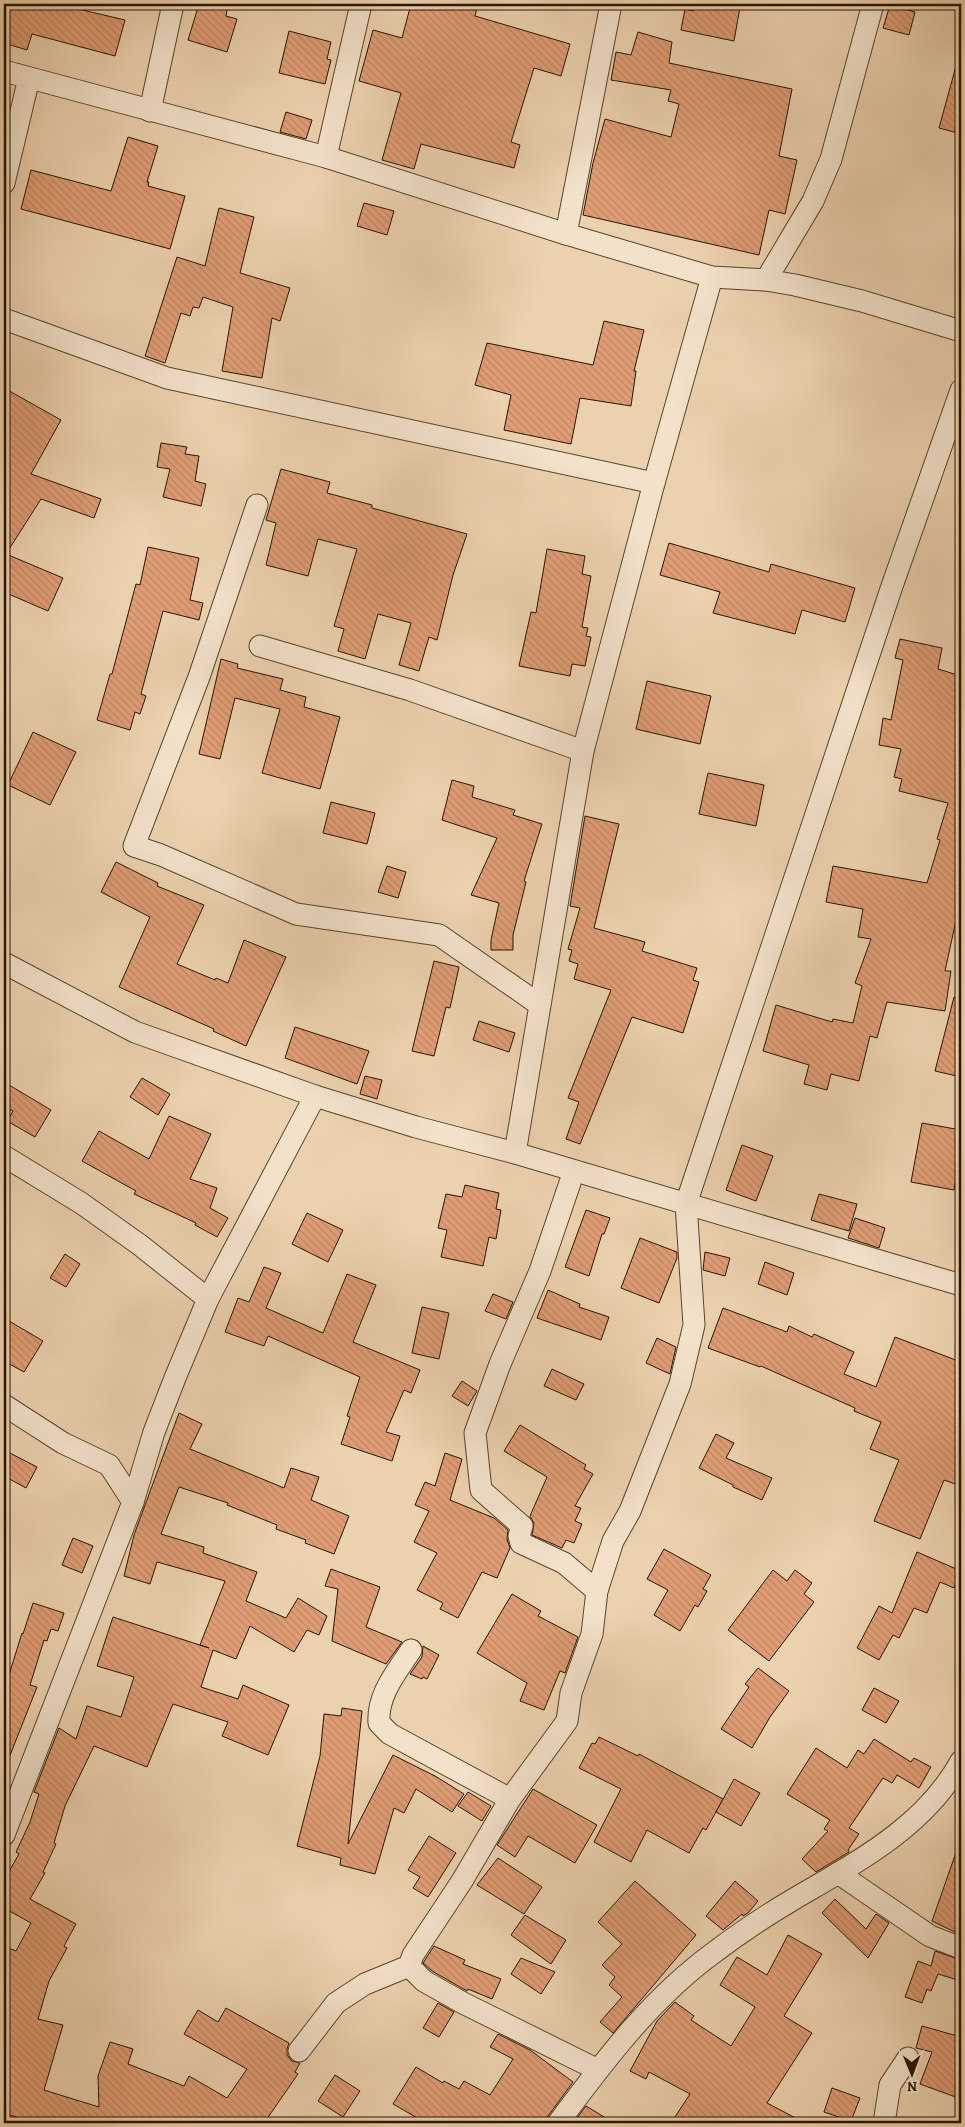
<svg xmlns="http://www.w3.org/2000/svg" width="965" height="2127" font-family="Alegreya,serif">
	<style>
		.building { fill: url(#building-back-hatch); stroke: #271500 }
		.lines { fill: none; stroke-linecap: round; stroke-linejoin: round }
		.minor-casing { stroke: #58442c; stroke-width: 23 }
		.minor { stroke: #f3e1ca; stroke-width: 21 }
	</style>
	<defs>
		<pattern id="building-back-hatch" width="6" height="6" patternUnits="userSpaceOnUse" patternTransform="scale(1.25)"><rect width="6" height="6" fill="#e09d75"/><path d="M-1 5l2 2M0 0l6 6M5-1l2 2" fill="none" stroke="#c08663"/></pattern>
	</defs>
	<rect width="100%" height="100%" fill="#ecd1ae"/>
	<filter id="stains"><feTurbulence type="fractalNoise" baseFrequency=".004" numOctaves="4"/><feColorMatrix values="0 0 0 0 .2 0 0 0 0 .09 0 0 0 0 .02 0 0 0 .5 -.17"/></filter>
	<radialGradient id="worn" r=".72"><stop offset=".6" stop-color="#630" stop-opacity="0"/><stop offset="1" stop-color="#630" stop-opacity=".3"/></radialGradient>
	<!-- building -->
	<g class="building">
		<polygon points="4,4 57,4 125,20 115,56 32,34 27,50 4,43"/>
		<polygon points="199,4 228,4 226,16 237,19 227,52 188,40"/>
		<polygon points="411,4 478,4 475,16 570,44 561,76 534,68 511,142 520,145 514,168 421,144 414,169 382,160 401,93 359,81 373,30 402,38"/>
		<polygon points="694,4 722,4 740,7 734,41 681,30 685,9 693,11"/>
		<polygon points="890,5 915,12 909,35 883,28"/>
		<polygon points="289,31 331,42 327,59 331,60 325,84 279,73"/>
		<polygon points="638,32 672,42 669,63 792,89 779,156 797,160 785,214 769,210 759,255 583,215 593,163 605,119 671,137 679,104 668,101 671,90 611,80 616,52 631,55"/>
		<polygon points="956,66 961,67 961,134 939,128"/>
		<polygon points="286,112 312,120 306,139 280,132"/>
		<polygon points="128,137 158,146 147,182 149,182 148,186 185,196 170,249 21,209 31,170 111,191"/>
		<polygon points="364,203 394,211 387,235 357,226"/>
		<polygon points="219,208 254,217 240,273 290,288 280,321 272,318 262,378 222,371 233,307 203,297 199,308 193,307 190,316 181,313 165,363 145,356 177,257 205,266"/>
		<polygon points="604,321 644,330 634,371 636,371 631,406 580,398 571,444 504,430 511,395 475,385 487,343 593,365"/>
		<polygon points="4,388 61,420 31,474 101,499 94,518 41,499 6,554 63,578 48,611 4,592"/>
		<polygon points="161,443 187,447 185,454 199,456 195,481 206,484 201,506 163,497 170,469 157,467"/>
		<polygon points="281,469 330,482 327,493 372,505 372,508 467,534 453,575 437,640 429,637 419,671 399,665 411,623 378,614 365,659 338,651 344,629 334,626 357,549 318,539 308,576 266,565 276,523 266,520"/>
		<polygon points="669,543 769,572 771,564 855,588 845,622 802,610 795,634 713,613 720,592 660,575"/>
		<polygon points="148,547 199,558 190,600 203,603 199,620 163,611 141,694 146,696 140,714 135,712 130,730 97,720 110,674 112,674 136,584 140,585"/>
		<polygon points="547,549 585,556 582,574 591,576 582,627 588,628 586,636 591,637 585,666 572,664 570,676 519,666 531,612 536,613"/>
		<polygon points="900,639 942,648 938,669 961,676 961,926 955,925 945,971 951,971 945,1011 887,1002 877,1038 870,1036 859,1081 831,1074 827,1090 804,1084 809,1065 763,1051 776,1005 832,1022 833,1019 853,1023 862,986 855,983 871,939 858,937 863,909 826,902 833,866 927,883 940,840 937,839 948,803 899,791 902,779 894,777 901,749 879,745 883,718 891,720 903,660 895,658"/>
		<polygon points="221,659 238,664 237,668 283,679 280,690 306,697 304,707 340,717 320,789 262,773 280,709 235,698 220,759 199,754"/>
		<polygon points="647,681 711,696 700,744 636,729"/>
		<polygon points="33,732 76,752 50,805 8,785"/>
		<polygon points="708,773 764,785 756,826 699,814"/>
		<polygon points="452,780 474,786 472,797 515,810 513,815 542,824 524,881 526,882 513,935 513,950 491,950 491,940 499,903 471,895 497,838 442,820"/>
		<polygon points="331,802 375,813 367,844 323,833"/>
		<polygon points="585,816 619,824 594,928 645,942 642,951 697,968 693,980 699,982 683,1033 632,1017 580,1144 566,1139 579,1102 568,1098 611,990 574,979 578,964 569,961 572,950 568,949 580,908 570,906"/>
		<polygon points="116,862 158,883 157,886 204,905 177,964 215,980 216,978 228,983 244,940 286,957 246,1046 213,1031 214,1029 119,987 150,917 101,892"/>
		<polygon points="387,866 406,872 398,898 378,892"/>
		<polygon points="434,961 459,967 450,1008 446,1007 434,1056 412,1051"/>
		<polygon points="954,997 961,997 961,1077 935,1071"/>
		<polygon points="479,1021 515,1033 509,1052 473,1040"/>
		<polygon points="295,1027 369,1051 357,1084 285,1058"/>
		<polygon points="365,1076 382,1080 377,1099 360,1094"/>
		<polygon points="142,1078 170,1094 158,1115 130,1097"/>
		<polygon points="4,1082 51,1110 35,1137 7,1121 13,1111 4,1106"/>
		<polygon points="169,1116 211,1134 190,1179 217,1188 210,1208 228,1218 217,1237 195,1225 196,1223 134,1194 136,1191 82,1161 99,1131 149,1159"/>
		<polygon points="922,1123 961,1130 961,1152 954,1190 911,1182"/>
		<polygon points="742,1145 773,1156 756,1201 726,1190"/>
		<polygon points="465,1185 499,1193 496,1209 501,1210 496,1239 489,1237 483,1266 441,1257 447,1230 438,1228 446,1194 462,1197"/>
		<polygon points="819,1194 857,1204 849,1231 811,1220"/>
		<polygon points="586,1210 610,1218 604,1234 602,1234 589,1276 565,1267"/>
		<polygon points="307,1213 343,1230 328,1262 292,1244"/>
		<polygon points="855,1218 885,1228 879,1248 848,1238"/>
		<polygon points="640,1238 677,1252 677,1258 659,1303 621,1288"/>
		<polygon points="705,1252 730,1258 725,1276 703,1270"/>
		<polygon points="65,1254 80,1264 66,1287 50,1278"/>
		<polygon points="765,1262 794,1273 787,1295 758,1284"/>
		<polygon points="264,1267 281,1273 266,1308 323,1333 347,1274 376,1285 353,1342 420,1370 411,1393 404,1390 386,1432 400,1436 392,1461 341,1444 350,1417 347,1416 360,1377 268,1336 264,1346 225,1332 238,1298 249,1302"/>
		<polygon points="548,1290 580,1304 579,1307 609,1317 601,1340 537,1318"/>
		<polygon points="493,1294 513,1302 506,1319 485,1311"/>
		<polygon points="422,1307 449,1313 439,1359 412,1353"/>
		<polygon points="723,1308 787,1332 789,1326 812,1337 814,1334 854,1352 844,1374 876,1387 895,1337 961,1362 961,1486 944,1480 920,1539 874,1521 899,1460 870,1449 881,1422 854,1411 855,1408 761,1366 760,1367 708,1348"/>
		<polygon points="4,1318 43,1341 24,1372 4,1361"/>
		<polygon points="657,1338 676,1347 670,1374 646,1363"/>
		<polygon points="552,1369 584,1384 576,1400 544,1386"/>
		<polygon points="462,1381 477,1391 468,1406 452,1396"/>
		<polygon points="179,1413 202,1424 190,1449 284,1488 291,1468 319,1477 311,1500 349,1516 334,1554 305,1543 306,1540 276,1529 277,1525 227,1505 228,1503 179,1487 161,1534 204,1547 203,1553 257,1572 246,1601 286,1618 298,1598 327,1616 319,1635 307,1630 294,1652 250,1626 236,1659 213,1650 201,1687 238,1699 243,1685 289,1705 268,1755 222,1736 228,1722 173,1704 147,1767 94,1746 65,1806 54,1843 56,1844 43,1872 45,1873 30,1899 76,1924 64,1946 67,1948 49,1981 38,2019 63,2025 44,2090 99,2107 98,2076 110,2042 133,2049 128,2064 184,2086 189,2076 227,2098 247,2069 184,2034 198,2010 218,2022 226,2008 289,2043 287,2049 287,2055 292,2061 300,2063 295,2072 298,2074 264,2123 34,2123 4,2113 4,1946 16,1951 31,1923 4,1908 4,1880 19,1854 16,1852 30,1822 39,1794 34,1792 59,1728 76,1739 87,1706 121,1717 134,1677 97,1666 113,1617 209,1648 200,1645 225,1581 157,1562 150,1584 124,1576 134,1535"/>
		<polygon points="520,1425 586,1465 584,1469 593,1474 575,1506 581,1508 575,1521 582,1524 574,1543 566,1540 562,1548 532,1535 534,1523 530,1516 547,1477 504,1451"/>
		<polygon points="716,1434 734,1443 726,1458 772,1478 762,1500 733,1487 733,1485 699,1468"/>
		<polygon points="4,1450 37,1467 26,1488 4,1476"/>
		<polygon points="445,1453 462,1459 450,1500 494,1518 508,1530 507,1539 510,1548 497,1578 482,1572 458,1618 440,1609 443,1603 417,1590 437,1553 414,1542 429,1511 415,1505 425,1482 435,1486"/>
		<polygon points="73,1538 93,1546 82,1573 62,1565"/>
		<polygon points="664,1549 711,1575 703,1589 707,1591 698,1607 695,1605 680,1631 654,1615 668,1590 647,1579"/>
		<polygon points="917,1552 961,1571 954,1588 940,1582 927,1613 914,1608 899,1638 893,1635 879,1660 857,1648 879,1606 892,1613"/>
		<polygon points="331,1569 380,1587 366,1627 402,1642 386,1664 332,1641 338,1589 325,1586"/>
		<polygon points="773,1570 787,1581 795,1570 812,1583 804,1594 814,1602 769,1661 728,1630"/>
		<polygon points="512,1594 541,1611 538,1616 578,1637 565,1673 560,1671 544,1710 520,1701 527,1683 477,1653"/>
		<polygon points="33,1603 64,1613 58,1631 51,1629 47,1641 44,1640 30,1685 37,1687 5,1768 4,1691 22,1633 23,1634"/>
		<polygon points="423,1646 439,1655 427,1679 423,1677 422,1679 410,1674 422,1657"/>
		<polygon points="758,1668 789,1691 770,1717 752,1748 721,1729 749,1687 745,1684"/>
		<polygon points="874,1688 899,1701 886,1723 862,1710"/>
		<polygon points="342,1708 362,1711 348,1844 393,1755 435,1776 464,1794 452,1812 416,1789 404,1813 394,1808 375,1874 340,1865 341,1858 297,1846 320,1756 324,1714 341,1716"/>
		<polygon points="599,1737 638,1756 639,1754 723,1799 706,1830 703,1828 689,1853 647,1830 631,1862 594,1842 621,1789 579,1768 592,1743 595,1744"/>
		<polygon points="874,1739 911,1762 914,1758 931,1767 919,1788 897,1775 892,1783 883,1778 849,1828 859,1834 848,1850 849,1852 816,1872 802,1859 828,1831 824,1829 830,1820 787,1794 816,1748 847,1768 858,1750 864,1754"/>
		<polygon points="734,1779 760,1793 741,1826 716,1812"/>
		<polygon points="533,1789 597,1825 575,1863 528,1836 515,1857 497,1845"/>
		<polygon points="468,1792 491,1806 482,1821 458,1806"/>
		<polygon points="429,1836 456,1853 428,1897 413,1888 420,1877 408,1870"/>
		<polygon points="959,1844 961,1845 961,1935 932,1921"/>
		<polygon points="498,1858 542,1887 524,1914 477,1885"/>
		<polygon points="635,1881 696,1935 613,2033 600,2022 622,1997 609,1985 615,1977 602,1965 622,1944 598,1922"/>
		<polygon points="735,1881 758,1901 748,1913 743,1916 742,1914 723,1930 706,1916"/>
		<polygon points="835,1899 866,1929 876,1914 889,1923 868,1958 822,1913"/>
		<polygon points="525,1915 566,1940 551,1964 511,1935"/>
		<polygon points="788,1935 822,1954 784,2016 812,2033 767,2103 805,2123 671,2123 690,2094 649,2072 646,2079 630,2071 657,2021 675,2002 694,2016 691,2020 731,2046 755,2007 720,1985 737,1957 767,1975"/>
		<polygon points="434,1946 465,1960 463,1964 501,1979 492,1999 468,1989 467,1991 432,1971 423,1963"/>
		<polygon points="935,1951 961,1960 961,1981 938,1974 931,1991 927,1989 922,2003 905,1997 918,1961 931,1966"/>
		<polygon points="521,1958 555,1972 541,1994 511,1974"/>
		<polygon points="438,2003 454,2012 439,2037 423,2028"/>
		<polygon points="922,2026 961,2037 961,2099 920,2084 932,2052 916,2048"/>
		<polygon points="498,2034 530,2050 573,2082 548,2116 546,2123 426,2123 393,2104 416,2067 443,2083 444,2081 459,2089 464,2081 490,2095 513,2059 490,2047"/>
		<polygon points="335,2075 360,2091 343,2117 318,2101"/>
		<polygon points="832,2088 860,2098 851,2121 824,2112"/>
		<polygon points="586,2106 614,2123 573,2123"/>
	</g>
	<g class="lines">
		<defs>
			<g id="minor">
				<polyline points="4,71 326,157 566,234 712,277 766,280 795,285 862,301 961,331"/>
				<polyline points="150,111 173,4"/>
				<polyline points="326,157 361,4"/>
				<polyline points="4,183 29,78"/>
				<polyline points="566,234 611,4"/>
				<polyline points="766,280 813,201 831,159 873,4"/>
				<polyline points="4,319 167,378 654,483"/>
				<polyline points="257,505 199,677 134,846 161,855 296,914 439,935 540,1005"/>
				<polyline points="260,646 410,690 583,751"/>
				<polyline points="4,963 135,1032 315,1096 416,1127 515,1153 961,1285"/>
				<polyline points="515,1153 583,751 654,483 712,277"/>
				<polyline points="4,1156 81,1203 140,1245 208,1299 175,1378 154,1432 133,1502 4,1835"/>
				<polyline points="574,1171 540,1271 500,1364 475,1433 481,1490 522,1526 519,1536 521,1543 564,1563 597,1591"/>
				<polyline points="208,1299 315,1096"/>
				<polyline points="4,1405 63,1443 109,1465 133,1502"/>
				<path d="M 411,1650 C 396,1673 377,1695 379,1723 L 390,1734 L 510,1799"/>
				<polyline points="838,1873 930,1936 961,1948"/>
				<polyline points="409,1966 424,1981 463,2003 598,2070"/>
				<polyline points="299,2051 336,2003 365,1984 409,1966 413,1955 462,1881 510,1799 567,1721 571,1693 592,1634 597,1591 613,1541 630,1511 680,1384 694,1325 686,1204 891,589 961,390"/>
				<path d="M 558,2123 C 605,2060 651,1998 716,1951 C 741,1932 767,1915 794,1899 C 857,1862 925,1827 961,1761"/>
				<polyline points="884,2123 890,2085 908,2058"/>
			</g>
		</defs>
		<!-- minor casing -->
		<use href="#minor" class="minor-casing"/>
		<!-- minor -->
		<use href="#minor" class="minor"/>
	</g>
	<!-- margin -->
	<rect width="965" height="2127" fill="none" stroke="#ecd1ae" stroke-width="20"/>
	<rect x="5" y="5" width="955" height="2117" fill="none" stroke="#271500" stroke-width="2.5"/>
	<rect x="10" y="10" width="945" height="2107" fill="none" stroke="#271500"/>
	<!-- north arrow -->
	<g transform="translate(912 2074) rotate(179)" stroke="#f3e1ca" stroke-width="4" paint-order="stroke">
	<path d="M0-4L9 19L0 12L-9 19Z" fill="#271500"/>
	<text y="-8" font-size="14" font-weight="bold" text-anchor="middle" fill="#271500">N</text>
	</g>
	<rect width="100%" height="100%" filter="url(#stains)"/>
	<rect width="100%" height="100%" fill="url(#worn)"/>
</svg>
